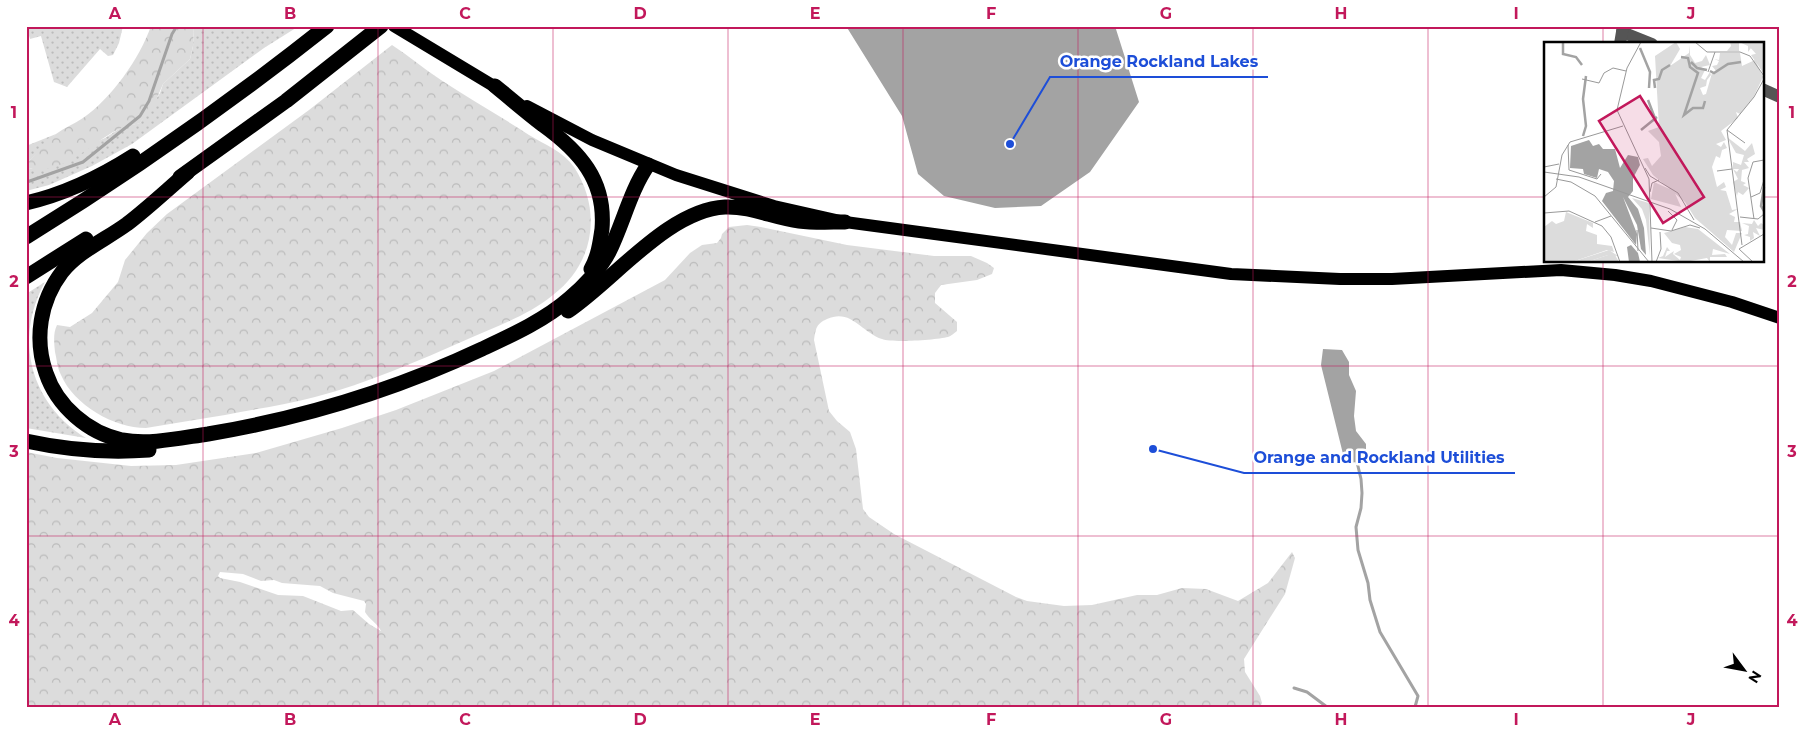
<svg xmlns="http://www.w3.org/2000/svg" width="1806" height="733" font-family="Montserrat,sans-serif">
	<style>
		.grass { fill: url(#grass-dots) }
		.forest { fill: url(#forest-crowns); fill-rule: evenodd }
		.water { fill: #a3a3a3 }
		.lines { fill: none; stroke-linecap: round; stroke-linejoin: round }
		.stream { stroke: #a3a3a3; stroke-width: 3 }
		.minor { stroke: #555; stroke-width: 12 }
		.major { stroke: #000; stroke-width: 12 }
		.highway { stroke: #000; stroke-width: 15 }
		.grid { fill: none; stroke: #c2185b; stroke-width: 1; stroke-opacity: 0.55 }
		.inset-river { fill: none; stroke: #a3a3a3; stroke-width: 2.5 }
		.inset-road { fill: none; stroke: #999; stroke-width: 1 }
		.view { fill: #c2185b; fill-opacity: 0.15; stroke: #c2185b; stroke-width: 2.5 }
		.inset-edge { fill: none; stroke: #000; stroke-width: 2.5 }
		.leader { fill: none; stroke: #1d4ed8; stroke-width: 2 }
		.callout-dot { fill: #1d4ed8; stroke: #fff; stroke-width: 2 }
		.callout-label { font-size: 16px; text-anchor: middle; font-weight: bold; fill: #1d4ed8; stroke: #fff; stroke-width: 5; stroke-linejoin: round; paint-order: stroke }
		.neatline { fill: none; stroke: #c2185b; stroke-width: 2 }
		.grid-label { font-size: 16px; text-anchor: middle; font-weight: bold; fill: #c2185b }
	</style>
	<defs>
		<pattern id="grass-dots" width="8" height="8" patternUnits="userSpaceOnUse" patternTransform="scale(1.25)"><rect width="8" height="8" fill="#dcdcdc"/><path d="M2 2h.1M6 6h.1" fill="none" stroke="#bbb" stroke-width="1.8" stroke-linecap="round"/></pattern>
		<pattern id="forest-crowns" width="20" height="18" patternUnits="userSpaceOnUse" patternTransform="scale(1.25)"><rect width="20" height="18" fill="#dcdcdc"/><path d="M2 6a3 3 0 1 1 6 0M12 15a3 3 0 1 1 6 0" fill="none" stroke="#bbb"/></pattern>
	</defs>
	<rect width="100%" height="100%" fill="#fff"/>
	<!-- grass -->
	<g class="grass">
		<polygon points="26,26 123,26 119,43 113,55 108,56 100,49 67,87 54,82 41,36 30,39"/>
		<polygon points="194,26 299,26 264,48 132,144 92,166 49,185 26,191 26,167 32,169 105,138 122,127 140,123 160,93 163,84 190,59 193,46"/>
		<polygon points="56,134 26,164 26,146"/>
		<path d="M 45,282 C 13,340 31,404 86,438 L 26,428 L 26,294 Z"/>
	</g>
	<!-- forest -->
	<g class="forest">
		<path d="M 151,26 L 194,26 L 193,46 L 190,59 L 163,84 L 154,105 L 140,123 C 134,125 127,125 121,128 C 94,140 59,180 26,167 L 26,164 C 36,154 45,142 56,134 C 64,128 74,124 83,118 C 111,99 140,58 151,26 Z"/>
		<path d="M 392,45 C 409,56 424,69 441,80 C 470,99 500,116 529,135 C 545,145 563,151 574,167 C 602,210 595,263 553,295 C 529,315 497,326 468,339 C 418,361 368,383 315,397 C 285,405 255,409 225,415 C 198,419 172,424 146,428 C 114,428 74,405 61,375 C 57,367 57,360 55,352 C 54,343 53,333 57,325 L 70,327 L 92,313 L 118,282 L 125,260 L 147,233 L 167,214 L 309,110 Z"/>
		<path d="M 747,225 L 761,227 L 847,245 L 934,256 L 971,256 L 987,263 L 994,268 L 992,274 L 977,280 L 941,285 L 935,293 L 935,303 L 957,322 L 957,331 C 954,333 951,336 948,337 C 936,340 892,343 882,339 C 861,332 851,308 827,319 C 816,324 816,328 814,340 L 829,411 L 837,421 L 850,432 L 856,449 L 863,509 L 869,517 L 894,534 L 1016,597 L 1027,601 L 1064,606 L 1092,605 L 1137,595 L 1157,595 L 1182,588 L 1206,589 L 1238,601 L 1268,583 L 1292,552 L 1295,558 L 1285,594 L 1244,659 L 1245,672 L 1260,696 L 1262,703 L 1260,707 L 26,707 L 26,452 L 57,458 L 131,466 L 176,465 L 256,453 L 342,428 L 396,410 L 494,371 L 665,280 L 690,253 L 702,245 L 717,243 L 721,238 L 722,234 L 729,227 ZM 220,572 L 243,574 L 261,581 L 274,580 L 282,583 L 320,586 L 333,593 L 364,601 L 366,604 L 365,612 C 369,619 378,624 381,631 L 369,624 L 353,610 L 341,611 L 303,596 L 278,595 L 240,582 L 220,578 L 218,576 Z"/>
	</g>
	<!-- water -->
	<g class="water">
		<polygon points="846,26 1115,26 1139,102 1090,172 1041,206 995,208 944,196 918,174 902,116"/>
		<polygon points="1323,349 1342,350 1349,362 1349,375 1356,391 1354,416 1356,431 1366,444 1366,451 1357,462 1349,463 1344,458 1321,365"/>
	</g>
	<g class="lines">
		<!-- stream -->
		<g class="stream">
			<polyline points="27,182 83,162 140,116 149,101 172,34 177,26"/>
			<polyline points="1357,462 1361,479 1362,493 1361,508 1356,527 1358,550 1368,583 1370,600 1380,632 1418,696 1415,707"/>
			<polyline points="1294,688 1307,692 1327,707"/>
		</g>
		<!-- minor -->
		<g class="minor">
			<polyline points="1622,32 1652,44"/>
			<polyline points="1620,44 1623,26"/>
			<polyline points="1762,89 1780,97"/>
		</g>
		<!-- major -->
		<g class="major">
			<polyline points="394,26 502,91"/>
			<polyline points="527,106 592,140 676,175 774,206 845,222 1231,274 1340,279 1392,279 1561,270 1615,275 1651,281 1732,302 1780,318"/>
		</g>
		<!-- highway -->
		<g class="highway">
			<path d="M 495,86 C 511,99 526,112 543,125 C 579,151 606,180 602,229 C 600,243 598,257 591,269"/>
			<path d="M 188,172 C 168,189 148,208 127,224 C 105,240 79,251 62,272 C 40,301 34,339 46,373 C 57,406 88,433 122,440 C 150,445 180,438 208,434 C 303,418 395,390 482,349 C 512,335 545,320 570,298 C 585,285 599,271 609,252 C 623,224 630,191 648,165"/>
			<polyline points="180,177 286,101 381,26"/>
			<path d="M 26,203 C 65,194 100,177 133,156"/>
			<path d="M 26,237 C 130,173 231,102 327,26"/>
			<polyline points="26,277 86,239"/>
			<path d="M 568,311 C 614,280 668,210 725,207 C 751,206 774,218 799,221 C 814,223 830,222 845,222"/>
			<path d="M 26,441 C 67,450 108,453 149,450"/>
		</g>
	</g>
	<!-- grid -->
	<path class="grid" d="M 203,26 L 203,707M 378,26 L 378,707M 553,26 L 553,707M 728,26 L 728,707M 903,26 L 903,707M 1078,26 L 1078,707M 1253,26 L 1253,707M 1428,26 L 1428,707M 1603,26 L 1603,44M 26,197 L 1545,197M 1762,197 L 1780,197M 1603,261 L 1603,707M 26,366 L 1780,366M 26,536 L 1780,536"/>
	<!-- overview -->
	<g transform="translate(1544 42)">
		<rect width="220" height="220" fill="#fff"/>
		<path d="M 65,208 L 74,214 L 64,213 L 43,220 L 28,220 Z" fill="#dcdcdc"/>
		<path d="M 132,0 L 136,7 L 126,24 L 145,11 L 146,3 L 146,13 L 151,21 L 158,19 L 162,13 L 166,23 L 157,25 L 161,28 L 157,36 L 161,38 L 166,30 L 167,33 L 163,38 L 162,44 L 156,46 L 159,53 L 162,52 L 168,31 L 173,30 L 168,24 L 173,23 L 175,19 L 170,17 L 175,18 L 176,11 L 196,11 L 198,24 L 211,18 L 219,35 L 209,56 L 196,72 L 192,70 L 194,76 L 177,89 L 182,98 L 172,102 L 177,105 L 180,100 L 183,106 L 178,108 L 176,116 L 172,114 L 168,125 L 173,145 L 180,140 L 182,145 L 176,148 L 182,149 L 188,168 L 194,167 L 185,172 L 191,175 L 190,180 L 196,180 L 198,189 L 183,188 L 181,195 L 188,203 L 192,191 L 198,191 L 190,210 L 151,176 L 141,160 L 109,133 L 99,117 L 104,116 L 108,124 L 117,114 L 115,100 L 104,89 L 115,85 L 111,14 ZM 186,0 L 220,0 L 220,32 L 207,13 L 215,11 L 207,6 L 204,10 L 204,4 L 195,0 L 195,9 L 183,9 L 187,4 ZM 183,95 L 201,109 L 208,101 L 211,112 L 203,117 L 205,120 L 200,120 L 205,126 L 198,128 L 197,139 L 202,141 L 199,143 L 205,146 L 199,153 L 194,150 L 193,154 L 189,140 L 194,137 L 189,127 L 193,130 L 195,127 L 189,127 L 189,120 L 197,123 L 200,113 L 192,111 ZM 110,140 L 130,149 L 137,165 L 107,157 ZM 88,156 L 105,161 L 106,214 L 102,178 L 98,167 ZM 22,170 L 49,181 L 49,186 L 43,182 L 42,189 L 53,193 L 53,202 L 68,204 L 70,210 L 63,208 L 28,220 L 0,220 L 0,185 L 8,179 L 12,182 L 20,179 ZM 210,178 L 214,184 L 217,181 L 220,183 L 220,188 L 212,186 L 216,194 L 209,190 L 210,196 L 206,199 L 206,195 L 200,193 L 204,192 L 205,184 L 198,181 L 208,182 ZM 141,185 L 154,187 L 186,212 L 169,207 L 168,213 L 181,212 L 183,215 L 166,215 L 166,220 L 163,216 L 141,220 L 114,216 L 119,214 L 123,205 L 126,209 L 123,209 L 121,215 L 130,209 L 129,212 L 136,218 L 137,215 L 130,212 L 137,208 L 136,203 L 128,201 L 120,191 ZM 64,213 L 71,213 L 75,220 L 43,220 Z" fill="#dcdcdc"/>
		<path d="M 208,0 L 220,0 L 220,21 L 205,4 Z" fill="#dcdcdc"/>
		<path d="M 45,98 L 49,104 L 55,102 L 59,107 L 71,107 L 76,126 L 84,113 L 94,115 L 96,123 L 89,136 L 89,149 L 84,155 L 94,167 L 100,186 L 102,213 L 97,207 L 93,183 L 79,155 L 93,192 L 92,203 L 58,159 L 62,151 L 69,149 L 70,139 L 64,130 L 55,127 L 53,136 L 40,132 L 39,127 L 26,126 L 27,104 ZM 87,203 L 94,211 L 96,220 L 85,220 L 83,205 Z" fill="#a3a3a3"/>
		<path class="inset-river" d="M 19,0 L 19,12 L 32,15 L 38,23M 96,6 L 106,30 L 105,46M 137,15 L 144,16 L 146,25 L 154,31 L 140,73 L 149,66 L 159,66 L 161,59M 147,20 L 153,26 L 163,28M 166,29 L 170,31 L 184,22 L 197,20M 111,46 L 110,38 L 115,37 L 118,28 L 126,23M 104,58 L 112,79M 97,88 L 113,75M 39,94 L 42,84 L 39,57 L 42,34M 220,145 L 217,164 L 220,169"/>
		<path class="inset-road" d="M 97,0 L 83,26 L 73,68 L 105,137 L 108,220M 151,0 L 163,10 L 196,10 L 206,14 L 220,34M 164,30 L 171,10M 38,37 L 55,41 L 60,31 L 69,26 L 82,29M 183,88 L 201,101M 24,103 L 25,128 L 53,137 L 57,132M 0,125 L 15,122M 101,126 L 106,134 L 134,151 L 150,178M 173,129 L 188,127M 0,130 L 35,135 L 126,167 L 161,187 L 200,220M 12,137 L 27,140 L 51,154 L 105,220M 106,150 L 108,141 L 115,138M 0,155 L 12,145 L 18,113 L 26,100 L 79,84M 207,155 L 216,151 L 220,138M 124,169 L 133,178 L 128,188M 0,171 L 25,169 L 58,184 L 67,195 L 76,220M 196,175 L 214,177 L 220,172M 210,177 L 204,136 L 209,120 L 220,118M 51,180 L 67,174M 107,186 L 127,189 L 146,183 L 156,186M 93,188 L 94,209M 198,203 L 183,88 L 210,55 L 220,37M 112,220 L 117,207 L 116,190M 209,220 L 195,207 L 220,192"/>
		<path class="view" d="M 96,54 L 160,155 L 119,181 L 55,79 Z"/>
		<rect width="220" height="220" class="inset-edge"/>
	</g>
	<!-- callouts -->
	<path class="leader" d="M1010 144L1050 77H1268M1153 449L1244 473H1515"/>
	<g class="callout-dot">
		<circle cx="1010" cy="144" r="5"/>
		<circle cx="1153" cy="449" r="5"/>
	</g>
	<g class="callout-label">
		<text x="1159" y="67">Orange Rockland Lakes</text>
		<text x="1379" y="463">Orange and Rockland Utilities</text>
	</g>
	<!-- border -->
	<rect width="1806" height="733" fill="none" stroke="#ffffff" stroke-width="55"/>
	<!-- north arrow -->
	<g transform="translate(1744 670) rotate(122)" stroke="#ffffff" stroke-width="4" paint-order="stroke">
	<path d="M0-4L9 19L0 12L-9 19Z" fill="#000000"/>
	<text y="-8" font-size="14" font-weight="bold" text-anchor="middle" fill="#000000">N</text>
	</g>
	<rect x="28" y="28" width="1750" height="678" class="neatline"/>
	<g class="grid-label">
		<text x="115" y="19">A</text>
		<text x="290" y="19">B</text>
		<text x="465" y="19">C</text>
		<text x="640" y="19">D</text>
		<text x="815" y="19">E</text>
		<text x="991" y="19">F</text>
		<text x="1166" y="19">G</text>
		<text x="1341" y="19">H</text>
		<text x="1516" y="19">I</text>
		<text x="1691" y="19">J</text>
		<text x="14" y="118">1</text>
		<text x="1792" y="118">1</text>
		<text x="14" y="287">2</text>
		<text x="1792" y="287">2</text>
		<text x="14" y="457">3</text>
		<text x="1792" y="457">3</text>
		<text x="14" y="626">4</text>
		<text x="1792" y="626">4</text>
		<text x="115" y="725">A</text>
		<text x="290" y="725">B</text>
		<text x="465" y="725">C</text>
		<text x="640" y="725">D</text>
		<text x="815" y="725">E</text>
		<text x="991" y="725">F</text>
		<text x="1166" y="725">G</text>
		<text x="1341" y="725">H</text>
		<text x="1516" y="725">I</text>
		<text x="1691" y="725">J</text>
	</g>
</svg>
